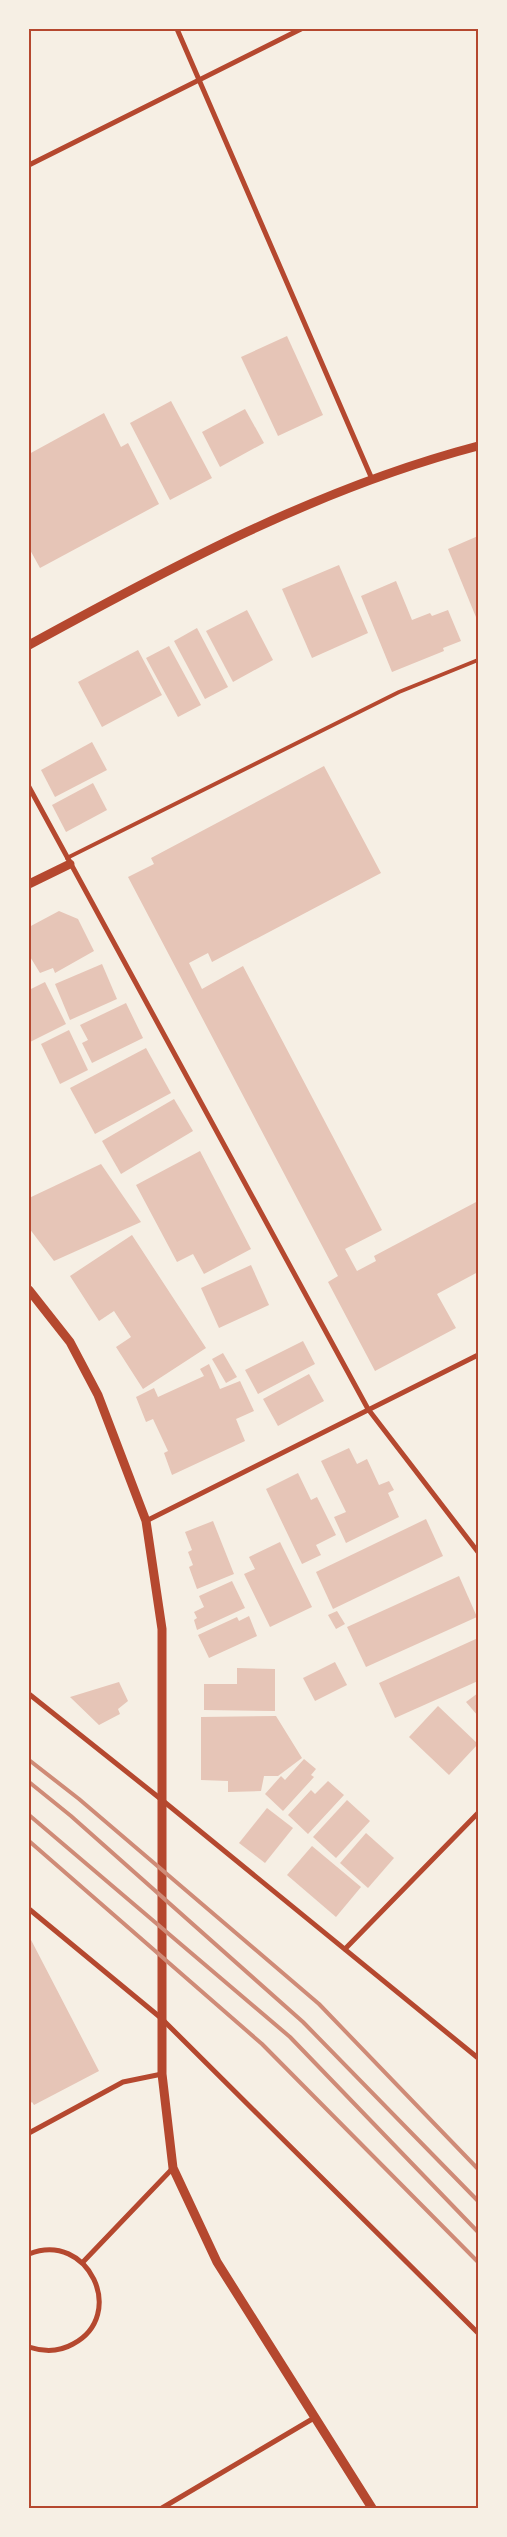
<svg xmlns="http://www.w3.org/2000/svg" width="507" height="2537" font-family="Bitter,serif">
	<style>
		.building { fill: #e6c5b7 }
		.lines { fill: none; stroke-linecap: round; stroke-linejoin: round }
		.service { stroke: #b5482f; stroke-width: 4 }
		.minor { stroke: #b5482f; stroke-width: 5 }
		.tertiary { stroke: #b5482f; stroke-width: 9 }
		.rail { stroke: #cf8b77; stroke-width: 4 }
		.neatline { fill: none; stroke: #b5482f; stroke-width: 2 }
	</style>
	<rect width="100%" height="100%" fill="#f6efe4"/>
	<!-- building -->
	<g class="building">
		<polygon points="287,336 323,415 278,436 241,357"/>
		<polygon points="171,401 212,478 170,500 130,423"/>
		<polygon points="245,409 264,443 220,467 202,432"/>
		<polygon points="104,413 121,447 128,443 159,504 40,568 29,548 29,454"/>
		<polygon points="478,536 478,622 448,549"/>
		<polygon points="339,565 368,633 312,658 282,589"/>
		<polygon points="396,581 412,620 430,613 432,616 448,610 461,641 443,648 444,651 392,672 361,596"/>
		<polygon points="247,610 273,660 233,682 206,631"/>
		<polygon points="197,628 228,687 205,699 174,641"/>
		<polygon points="169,646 201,705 178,717 146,658"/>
		<polygon points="138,650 162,695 102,727 78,682"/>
		<polygon points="92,742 107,770 55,797 41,770"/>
		<polygon points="324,766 381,873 212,962 208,953 189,963 202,989 243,966 382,1230 345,1249 357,1271 376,1261 374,1256 478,1201 478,1272 437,1294 456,1328 375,1371 328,1282 338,1276 128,877 154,864 151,858"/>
		<polygon points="93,783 107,810 66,832 52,805"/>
		<polygon points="59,911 78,919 94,951 55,973 53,968 40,973 29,955 29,927"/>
		<polygon points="102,964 117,999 70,1020 55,984"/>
		<polygon points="45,982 66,1024 30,1042 29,990"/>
		<polygon points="126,1003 143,1038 92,1063 82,1043 88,1040 80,1025"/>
		<polygon points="69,1030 88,1070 60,1084 41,1044"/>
		<polygon points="146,1048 171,1093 95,1134 70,1088"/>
		<polygon points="174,1099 193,1131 121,1174 102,1141"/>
		<polygon points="200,1151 251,1249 204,1274 193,1254 177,1262 136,1185"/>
		<polygon points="101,1164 141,1222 54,1261 29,1228 29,1198"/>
		<polygon points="132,1235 206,1348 143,1389 116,1347 131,1337 114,1311 99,1321 70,1276"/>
		<polygon points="251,1265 269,1305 219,1328 201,1288"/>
		<polygon points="303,1341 315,1364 258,1394 245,1370"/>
		<polygon points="223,1353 237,1377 226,1383 212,1359"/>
		<polygon points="209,1364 220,1389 240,1381 254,1411 236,1419 245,1441 172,1475 164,1453 168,1451 153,1419 146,1422 136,1397 154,1388 158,1397 204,1376 200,1369"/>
		<polygon points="309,1374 324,1401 278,1426 263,1399"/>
		<polygon points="349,1448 357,1464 367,1459 379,1485 389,1481 394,1490 388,1493 399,1517 346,1543 334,1517 346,1512 321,1461"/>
		<polygon points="298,1473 311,1500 317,1497 336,1535 316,1545 321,1555 302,1564 266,1489"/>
		<polygon points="426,1519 443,1556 333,1609 316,1572"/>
		<polygon points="213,1521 234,1574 197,1589 189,1567 193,1565 188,1552 192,1550 185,1532"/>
		<polygon points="280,1542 312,1607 270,1627 244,1574 255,1569 249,1557"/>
		<polygon points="459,1576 477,1617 366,1667 347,1627"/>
		<polygon points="232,1581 245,1608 197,1630 194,1620 197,1618 194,1612 204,1607 199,1596"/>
		<polygon points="337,1611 345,1624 336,1629 328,1615"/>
		<polygon points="249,1616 257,1636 209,1658 198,1635 237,1617 239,1621"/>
		<polygon points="478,1638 478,1681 395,1718 379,1683"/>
		<polygon points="335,1662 347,1685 315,1701 303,1678"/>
		<polygon points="237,1668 275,1669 275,1711 204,1710 204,1684 237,1684"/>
		<polygon points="119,1682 128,1701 118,1709 120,1714 99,1725 70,1697"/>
		<polygon points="478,1693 478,1716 466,1702"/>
		<polygon points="438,1706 478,1744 449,1775 409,1737"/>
		<polygon points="276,1716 302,1758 278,1776 264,1776 261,1791 228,1792 228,1781 201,1780 201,1717"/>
		<polygon points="304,1759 316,1769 311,1775 314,1777 283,1811 265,1794 281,1776 285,1780"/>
		<polygon points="328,1781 344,1795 308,1834 288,1815 311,1790 315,1794"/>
		<polygon points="347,1800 370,1821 336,1858 313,1837"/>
		<polygon points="267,1808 293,1828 265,1863 239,1843"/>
		<polygon points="366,1833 394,1858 368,1888 340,1863"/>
		<polygon points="312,1846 361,1887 336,1917 287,1875"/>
		<polygon points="29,1936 99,2071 34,2105 32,2102 29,2104"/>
	</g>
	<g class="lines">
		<!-- service -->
		<polyline class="service" points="67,858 399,692 478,660"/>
		<!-- minor -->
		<g class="minor">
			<polyline points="177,29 372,479"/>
			<polyline points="29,165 301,29"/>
			<polyline points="29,787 368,1409 478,1552"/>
			<polyline points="146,1521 478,1355"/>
			<polyline points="29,1694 162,1800 478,2058"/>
			<polyline points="29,1909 161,2018 478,2333"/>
			<polyline points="345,1949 478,1813"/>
			<polyline points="29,2133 123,2082 162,2074"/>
			<path d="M 29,2254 C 88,2230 128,2315 73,2344 C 59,2352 44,2352 29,2347"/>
			<polyline points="83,2262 173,2168"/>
			<polyline points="162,2508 314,2418"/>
		</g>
		<!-- tertiary -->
		<g class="tertiary">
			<path d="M 29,645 C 173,566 318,488 478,446"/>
			<polyline points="29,884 70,864"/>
			<polyline points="29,1290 70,1342 98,1395 146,1521 162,1629 162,2074 173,2168 217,2262 372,2508"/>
		</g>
		<!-- rail -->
		<g class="rail">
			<polyline points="29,1760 79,1799 319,2004 478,2169"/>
			<polyline points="29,1782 71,1816 303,2022 478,2201"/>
			<polyline points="29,1815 290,2037 478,2232"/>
			<polyline points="29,1841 262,2044 478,2262"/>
		</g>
	</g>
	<!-- border -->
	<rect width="507" height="2537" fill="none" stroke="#f6efe4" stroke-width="60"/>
	<rect x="30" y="30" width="447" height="2477" class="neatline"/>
</svg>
